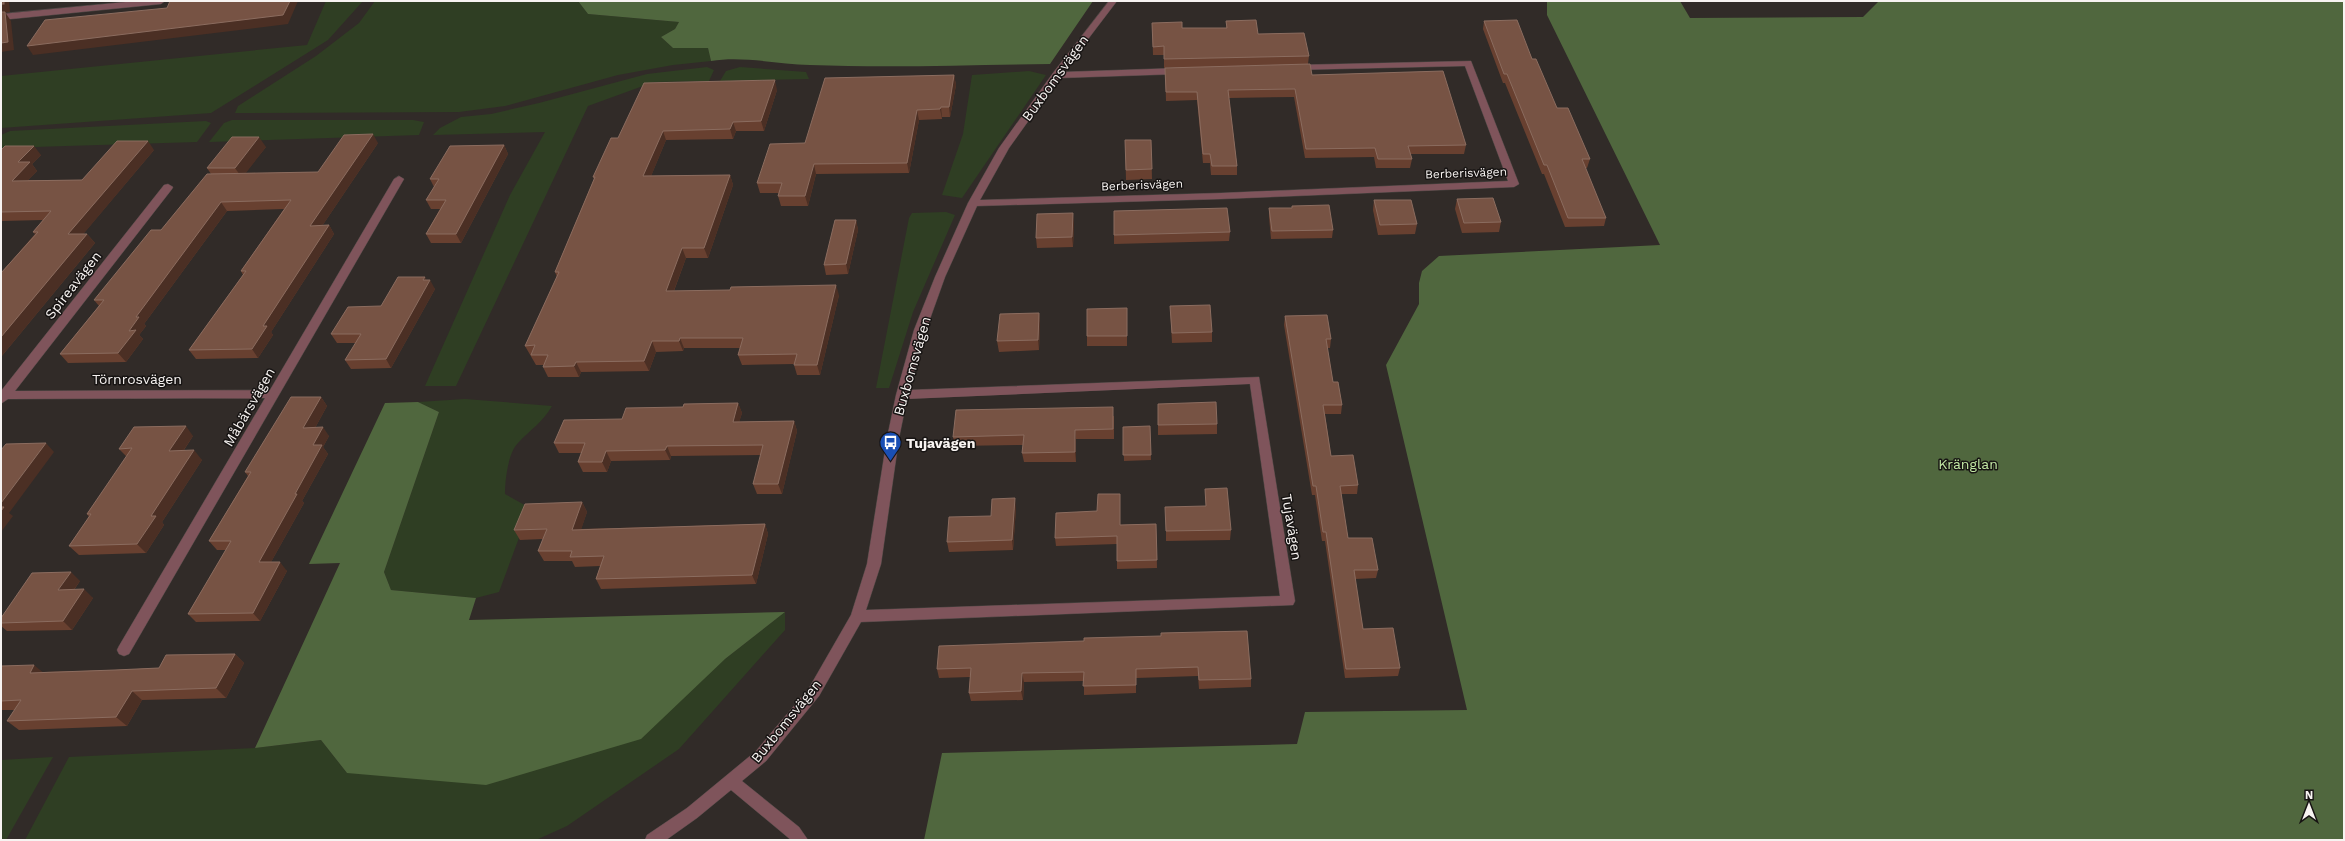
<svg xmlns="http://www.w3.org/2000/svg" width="2345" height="841" font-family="'Work Sans',sans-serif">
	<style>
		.green { fill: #2f3e23 }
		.forest { fill: #50673e }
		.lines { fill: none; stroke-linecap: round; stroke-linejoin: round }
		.street-casing { stroke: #4d4744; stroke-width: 1 }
		.street { fill: #7f545b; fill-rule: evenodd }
		.wall { fill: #684030 }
		.shaded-wall { fill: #4b2f24 }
		.building { fill: #775344; stroke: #8b6c5f }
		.labels { text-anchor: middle; stroke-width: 3; stroke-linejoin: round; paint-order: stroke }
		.far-street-label { font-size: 12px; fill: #f7f3f1; stroke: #171413 }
		.street-label { font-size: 14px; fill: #f7f3f1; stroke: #171413 }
		.poi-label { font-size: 14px; font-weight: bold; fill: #f7f3f1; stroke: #171413; text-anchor: start }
		.park-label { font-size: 14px; fill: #c2e8a4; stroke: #171413 }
	</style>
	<rect width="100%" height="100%" fill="#312b28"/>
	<!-- green -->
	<g class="green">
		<polygon points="326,1 363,1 328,40 211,113 1,128 1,76 307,45"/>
		<polygon points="375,1 578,1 588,14 679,22 675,29 661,37 673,48 708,48 711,61 673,65 618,75 505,106 459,112 235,113 238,106 316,56 359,23"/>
		<polygon points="707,67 714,70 709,81 654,82 588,106 456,386 425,386 510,195 545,132 433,135 440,128 461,117 491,114 539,103 647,74"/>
		<polygon points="740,67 806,72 809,79 720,81 726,71"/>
		<polygon points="1029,71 1046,75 962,198 942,195 963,134 972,75"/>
		<polygon points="232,120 413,120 424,122 419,135 209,142 224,123"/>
		<polygon points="206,121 211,123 197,142 1,148 1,135 10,131"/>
		<polygon points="946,212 955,215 913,312 889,388 876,388 909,218 912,213"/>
		<path d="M 465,399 L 552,406 C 542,423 531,429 518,443 C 508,453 505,480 505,494 L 530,508 L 499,592 L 476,598 L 391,590 L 384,572 L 439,412 L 418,402 Z"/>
		<polygon points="785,612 785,630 679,749 567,826 536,840 25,840 69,757 255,748 321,740 347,773 725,659"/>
		<polygon points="53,757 6,840 1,840 1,760"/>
	</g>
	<!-- forest -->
	<g class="forest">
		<path d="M 578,1 L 1093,1 L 1050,64 C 970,65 890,68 810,65 C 777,64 743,56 711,61 L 708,48 L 673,48 L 661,37 L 675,29 L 679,22 L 588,14 Z"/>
		<polygon points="1547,1 1680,1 1690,18 1863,17 1879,1 2344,1 2344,840 924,840 942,753 1297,744 1305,712 1467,710 1386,365 1419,304 1419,283 1422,271 1439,256 1660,245 1547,15"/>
		<polygon points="418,402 439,412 384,572 391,590 476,598 469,620 785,612 725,659 641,739 486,785 347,773 321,740 255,748 340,563 309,564 385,403"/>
	</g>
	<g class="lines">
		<defs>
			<g id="street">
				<polygon points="136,1 165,1 161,4 1,20 1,14"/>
				<path d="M 1109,1 L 1117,1 L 1063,72 L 1180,68 L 1184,71 L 1180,74 L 1059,78 L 1009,148 L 980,200 L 1221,193 L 1508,181 L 1465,66 L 1292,70 L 1291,68 L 1295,65 L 1471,61 L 1519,184 L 1514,187 L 1221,199 L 977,206 L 945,277 L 926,330 L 909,390 L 1259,377 L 1295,601 L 1293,605 L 861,622 L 819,696 L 766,761 L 742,781 L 799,827 L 808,840 L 791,840 L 731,790 L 697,818 L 666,840 L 645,840 L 647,835 L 687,808 L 756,751 L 809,688 L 851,615 L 867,564 L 887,438 L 896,395 L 914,330 L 935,277 L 968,203 L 999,148 L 1053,73 ZM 1250,384 L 1280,596 L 866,610 L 881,564 L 899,438 L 907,399 Z"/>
				<polygon points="399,176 404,179 129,654 124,656 119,654 117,650 119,646 265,398 8,399 2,403 1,391 164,185 168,184 173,187 172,189 15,391 270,390 394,179"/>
			</g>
		</defs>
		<!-- street casing -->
		<use href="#street" class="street-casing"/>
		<!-- street -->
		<use href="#street" class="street"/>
	</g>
	<!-- wall -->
	<g class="wall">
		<polygon points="1226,21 1309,56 1308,64 1312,75 1466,145 1464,154 1410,154 1412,159 1410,168 1376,168 1374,157 1305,158 1294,97 1229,98 1237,166 1237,175 1211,175 1210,163 1203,163 1197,100 1166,101 1165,68 1177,67 1164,68 1164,55 1153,55 1152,23 1182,28 1226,28"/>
		<polygon points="1484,21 1532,59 1557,108 1590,159 1587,168 1585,168 1606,218 1604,226 1565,227 1544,174 1542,174 1505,83 1503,83 1483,29"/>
		<polygon points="954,75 956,85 950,117 942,117 942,119 919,120 909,173 816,174 808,206 781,206 778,196 779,193 760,193 757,183 805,143"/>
		<polygon points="777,90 764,131 736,131 733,139 666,140 651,176 730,175 733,185 708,258 686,258 674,291 839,295 820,375 797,375 794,365 795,364 742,365 738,355 740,348 684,348 683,351 656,352 649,371 581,372 579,377 548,377 543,367 544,365 536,365 525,346 557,277 555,272 594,179 593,177 618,138"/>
		<polygon points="1125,140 1151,140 1152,179 1126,180"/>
		<polygon points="378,143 322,226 329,225 334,234 271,332 273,335 258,358 196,359 189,350 243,275 241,271 284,209 227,211 144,324 146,326 139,335 143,339 126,362 68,363 60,354 99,306 94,300 161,230 211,174 207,168 266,147 245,173 318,172"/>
		<polygon points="504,145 508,154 461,243 431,243 426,234 440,209 431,209 426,200 434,187 430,179"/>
		<polygon points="1,150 41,155 32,164 37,171 28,180 82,180 154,150 83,234 87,234 95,243 1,357 1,273 35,234 33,232 43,220 1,221"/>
		<polygon points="1457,199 1501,222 1499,232 1462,233 1455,209"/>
		<polygon points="1374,200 1417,224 1415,234 1378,235 1373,210"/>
		<polygon points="1292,206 1333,230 1332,238 1271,239 1269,217 1269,208 1292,208"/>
		<polygon points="856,220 858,230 848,274 826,275 824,265"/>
		<polygon points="1074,223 1073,247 1037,248 1036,238"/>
		<polygon points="1230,232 1229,241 1114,244 1114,235"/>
		<polygon points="426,280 435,289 391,368 351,369 345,360 356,343 337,343 331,334"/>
		<polygon points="1170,306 1212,332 1212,342 1172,343"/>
		<polygon points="1127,308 1127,346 1087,346 1087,336"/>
		<polygon points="1039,313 1040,323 1039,350 999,352 997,341"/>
		<polygon points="1285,316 1331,339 1330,348 1327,348 1333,382 1342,405 1341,414 1325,414 1331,456 1358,485 1357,494 1341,494 1348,538 1378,570 1376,578 1355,579 1363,629 1400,668 1398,676 1345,678 1325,541 1322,541 1315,495 1312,495 1284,325"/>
		<polygon points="321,397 327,406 315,428 329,436 323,447 328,454 302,501 304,503 271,562 287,571 260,621 196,622 188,614 226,550 217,550 209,541 248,476 245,472"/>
		<polygon points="738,403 742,413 739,422 794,421 797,431 782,494 757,494 753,484 761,455 671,456 670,460 611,461 607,472 583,472 578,462 581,453 559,453 554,443 622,419"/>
		<polygon points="1158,404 1217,424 1217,434 1158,435"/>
		<polygon points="1114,416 1114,439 1076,439 1076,462 1024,462 1022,453 1023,445 955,446 953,437"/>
		<polygon points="1150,426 1151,460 1124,461 1123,427"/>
		<polygon points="193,436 184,450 202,460 162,522 164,525 146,553 79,555 69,546 89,517 87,514 127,457 119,449"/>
		<polygon points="1205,489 1231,530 1230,540 1166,541 1166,517 1206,506"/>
		<polygon points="582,502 587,512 581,529 765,524 768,534 756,584 601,589 596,579 600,566 575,567 572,561 544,561 538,551 543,539 520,540 514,530"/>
		<polygon points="1120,502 1120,525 1156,524 1157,568 1117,569 1117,544 1056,546 1055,538 1097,511"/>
		<polygon points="1016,508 1013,550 949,552 947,542 991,516"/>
		<polygon points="80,581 74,590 93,598 72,630 7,631 1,626 1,618"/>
		<polygon points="1084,641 1251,679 1251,687 1199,689 1198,676 1136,678 1136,693 1084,695 1084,681 1024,682 1023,700 971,701 969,693 970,677 939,678 937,669"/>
		<polygon points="235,654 244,663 226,698 142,700 127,726 19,730 7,721 15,710 1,710 1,666 43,672 115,670 159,668"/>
	</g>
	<!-- shaded-wall -->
	<g class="shaded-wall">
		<polygon points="4,1 9,1 10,12 1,13 1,4"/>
		<polygon points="290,1 298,1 288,24 33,55 27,46"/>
		<polygon points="5,12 11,21 14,50 1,52 1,43"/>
		<polygon points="954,75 956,85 950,117 949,107"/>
		<polygon points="775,80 777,90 764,131 761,121"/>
		<polygon points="941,107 942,117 942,119 940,109"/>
		<polygon points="917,110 919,120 909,173 907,163"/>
		<polygon points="733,122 736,131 733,139 730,129"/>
		<polygon points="663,131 666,140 647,186 643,176"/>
		<polygon points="373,134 378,143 316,235 310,226"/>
		<polygon points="259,137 266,147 242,178 235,168"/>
		<polygon points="148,141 154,150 75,244 68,234"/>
		<polygon points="504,145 508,154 461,243 456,234"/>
		<polygon points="34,146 41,155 32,164 37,171 19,190 12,181 18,162"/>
		<polygon points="814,164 816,174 808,206 805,196"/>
		<polygon points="730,175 733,185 708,258 704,248"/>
		<polygon points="221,202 227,211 144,324 146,326 139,335 143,339 126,362 118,353 136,317"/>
		<polygon points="1073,213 1074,223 1073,247 1072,237"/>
		<polygon points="856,220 858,230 848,274 846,264"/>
		<polygon points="329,225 334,234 271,332 273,335 258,358 252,349 263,326"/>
		<polygon points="87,234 95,243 1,357 1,337"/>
		<polygon points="682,248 686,258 670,301 666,291"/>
		<polygon points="425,277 428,283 430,280 435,289 391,368 386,359"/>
		<polygon points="836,285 839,295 820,375 817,365"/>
		<polygon points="1039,313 1040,323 1039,350 1038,340"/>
		<polygon points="680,338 684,348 683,351 679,341"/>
		<polygon points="652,341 656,352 649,371 644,361"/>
		<polygon points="576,362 581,372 579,377 574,366"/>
		<polygon points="321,397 327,406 310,437 303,428"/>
		<polygon points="738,403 742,413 736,432 733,422"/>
		<polygon points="794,421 797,431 782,494 778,484"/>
		<polygon points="186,426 193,436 177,460 169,451"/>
		<polygon points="323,427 329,436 323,447 328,454 302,501 304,503 266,571 259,562 295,494 313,445"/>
		<polygon points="1075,430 1076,439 1076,462 1075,452"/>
		<polygon points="46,443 54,452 9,513 13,516 1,532 1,503"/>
		<polygon points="667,446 671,456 670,460 665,450"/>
		<polygon points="194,450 202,460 162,522 164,525 146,553 137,544 151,516"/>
		<polygon points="606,451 611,461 607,472 602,462"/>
		<polygon points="1015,498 1016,508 1013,550 1012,540"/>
		<polygon points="582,502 587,512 578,539 572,530"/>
		<polygon points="765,524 768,534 756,584 752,575"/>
		<polygon points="280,562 287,571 260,621 253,613"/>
		<polygon points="71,572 80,581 67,599 58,590"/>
		<polygon points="84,589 93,598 72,630 63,621"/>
		<polygon points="235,654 244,663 226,698 216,688"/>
		<polygon points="34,665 46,675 30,673"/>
		<polygon points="1022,673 1024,682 1023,700 1021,691"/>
		<polygon points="132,691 142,700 127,726 116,717"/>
	</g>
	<!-- building -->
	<g class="building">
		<rect x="1" y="1" width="3" height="3"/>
		<polygon points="170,1 290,1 283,15 27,46 45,20 167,8"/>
		<polygon points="1,12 5,12 8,42 1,43"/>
		<polygon points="1256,20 1258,34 1304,33 1309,56 1164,59 1164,46 1153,47 1152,23 1182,22 1182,28 1227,28 1226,21"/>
		<polygon points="1517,20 1532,59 1536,59 1557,108 1568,108 1590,159 1582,159 1606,218 1568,218 1547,165 1544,165 1507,74 1504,74 1484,21"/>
		<polygon points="1310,64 1312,75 1443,71 1466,145 1408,146 1412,159 1378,159 1375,148 1306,149 1295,89 1228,90 1237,166 1212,166 1210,154 1203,154 1197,92 1166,92 1165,68"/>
		<polygon points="954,75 949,107 941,107 940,109 917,110 907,163 814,164 805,196 778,196 782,183 757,183 770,144 805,143 825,78"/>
		<polygon points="775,80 761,121 733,122 730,129 663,131 643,176 730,175 704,248 682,248 666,291 730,290 731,287 836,285 817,365 794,365 797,354 738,355 743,338 680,338 679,341 652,341 644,361 576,362 574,366 543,367 548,355 531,355 535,345 525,346 559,272 555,272 595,177 593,177 611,138 618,138 644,83"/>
		<polygon points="373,134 310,226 329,225 263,326 267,326 252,349 189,350 246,271 241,271 291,200 221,202 136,317 139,317 129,331 136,330 118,353 60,354 104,300 94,300 151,230 161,230 207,174 318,172 344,135"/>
		<polygon points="232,137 259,137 235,168 207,168"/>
		<polygon points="1125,140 1151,140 1152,169 1126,170"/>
		<polygon points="117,141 148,141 68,234 87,234 1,337 1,273 38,232 33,232 51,211 1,212 1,150 5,146 34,146 18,162 30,162 12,181 82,180"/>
		<polygon points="504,145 456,234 426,234 446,200 426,200 439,179 430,179 450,146"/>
		<polygon points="1493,198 1501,222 1464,223 1457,199"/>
		<polygon points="1374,200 1411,200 1417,224 1380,225"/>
		<polygon points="1329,205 1333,230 1272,231 1269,208 1292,208 1292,206"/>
		<polygon points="1227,208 1230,232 1114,235 1114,211"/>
		<polygon points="1073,213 1072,237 1036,238 1037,214"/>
		<polygon points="835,220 856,220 846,264 824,265"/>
		<polygon points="398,277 425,277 423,280 430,280 386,359 345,360 361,334 331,334 348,307 381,306"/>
		<polygon points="1210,305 1212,332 1172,333 1170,306"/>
		<polygon points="1127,308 1127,336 1087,336 1087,309"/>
		<polygon points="1039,313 1038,340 997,341 1000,314"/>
		<polygon points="1327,315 1331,339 1326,339 1333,382 1338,382 1342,405 1323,405 1331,456 1353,455 1358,485 1340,486 1348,538 1372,538 1378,570 1354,570 1363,629 1393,628 1400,668 1346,669 1326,532 1323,532 1316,486 1313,486 1285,316"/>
		<polygon points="291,397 321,397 303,428 323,427 313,445 322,445 295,494 297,494 259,562 280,562 253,613 188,614 231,541 209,541 251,472 245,472"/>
		<polygon points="1216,402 1217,424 1158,425 1158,404"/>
		<polygon points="738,403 733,422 794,421 778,484 753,484 763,445 667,446 665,450 606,451 602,462 578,462 585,443 554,443 564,420 622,419 626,408 683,407 684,404"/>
		<polygon points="1113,407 1113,429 1075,430 1075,452 1022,453 1024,435 953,437 956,410"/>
		<polygon points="186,426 169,451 194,450 151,516 156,516 137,544 69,546 91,514 87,514 132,448 119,449 134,427"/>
		<polygon points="1150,426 1151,455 1123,455 1123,427"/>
		<polygon points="46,443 1,503 1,450 6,444"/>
		<polygon points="1227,488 1231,530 1166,531 1165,507 1206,506 1205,489"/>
		<polygon points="1098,494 1120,494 1120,525 1156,524 1157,560 1117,561 1117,536 1055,538 1056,513 1097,511"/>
		<polygon points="1015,498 1012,540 947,542 949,517 991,516 992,499"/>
		<polygon points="582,502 572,530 765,524 752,575 596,579 604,556 570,557 572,551 538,551 547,529 514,530 525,504"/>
		<polygon points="1,507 4,507 1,511"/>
		<polygon points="71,572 58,590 84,589 63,621 1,623 1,618 32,573"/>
		<polygon points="1247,631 1251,679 1199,680 1198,667 1136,669 1136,685 1083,686 1084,672 1022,673 1021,691 969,693 971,668 937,669 939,646 1084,641 1084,638 1161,636 1161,633"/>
		<polygon points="235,654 216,688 132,691 116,717 7,721 21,700 1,701 1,666 34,665 30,673 115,670 159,668 166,655"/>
	</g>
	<!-- icons -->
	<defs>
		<symbol id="bus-pin" viewBox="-11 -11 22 30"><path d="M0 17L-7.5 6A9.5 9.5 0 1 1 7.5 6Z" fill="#1a4fb4" stroke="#171413"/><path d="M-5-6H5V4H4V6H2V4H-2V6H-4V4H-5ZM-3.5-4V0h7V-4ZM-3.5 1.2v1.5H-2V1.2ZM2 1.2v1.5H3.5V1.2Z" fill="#fff"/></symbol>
	</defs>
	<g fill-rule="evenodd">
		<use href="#bus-pin" x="878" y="430" width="25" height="34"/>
	</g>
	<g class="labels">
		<!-- far-street labels -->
		<g class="far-street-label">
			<text transform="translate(1466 173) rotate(-2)" y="4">Berberisvägen</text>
			<text transform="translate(1142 185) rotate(-2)" y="4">Berberisvägen</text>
		</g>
		<!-- street labels -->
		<g class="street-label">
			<text transform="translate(1055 78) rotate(-54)" y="5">Buxbomsvägen</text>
			<text transform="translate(73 285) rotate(-52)" y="5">Spireavägen</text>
			<text transform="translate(912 366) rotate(-74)" y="5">Buxbomsvägen</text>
			<text x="137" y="384">Törnrosvägen</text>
			<text transform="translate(249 407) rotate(-60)" y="5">Måbärsvägen</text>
			<text transform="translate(1292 527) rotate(81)" y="5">Tujavägen</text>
			<text transform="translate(786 721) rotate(-51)" y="5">Buxbomsvägen</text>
		</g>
		<!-- poi labels -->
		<g class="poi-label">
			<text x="906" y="448">Tujavägen</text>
		</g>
		<!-- park labels -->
		<g class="park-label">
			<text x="1968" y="469">Kränglan</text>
		</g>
	</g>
	<!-- border -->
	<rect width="2345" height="841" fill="none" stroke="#f7f3f1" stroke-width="4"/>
	<!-- north arrow -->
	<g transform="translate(2309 805)" stroke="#171413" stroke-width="3" paint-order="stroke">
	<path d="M0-3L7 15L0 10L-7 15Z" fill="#f7f3f1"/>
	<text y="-6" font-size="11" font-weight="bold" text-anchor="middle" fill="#f7f3f1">N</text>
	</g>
</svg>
